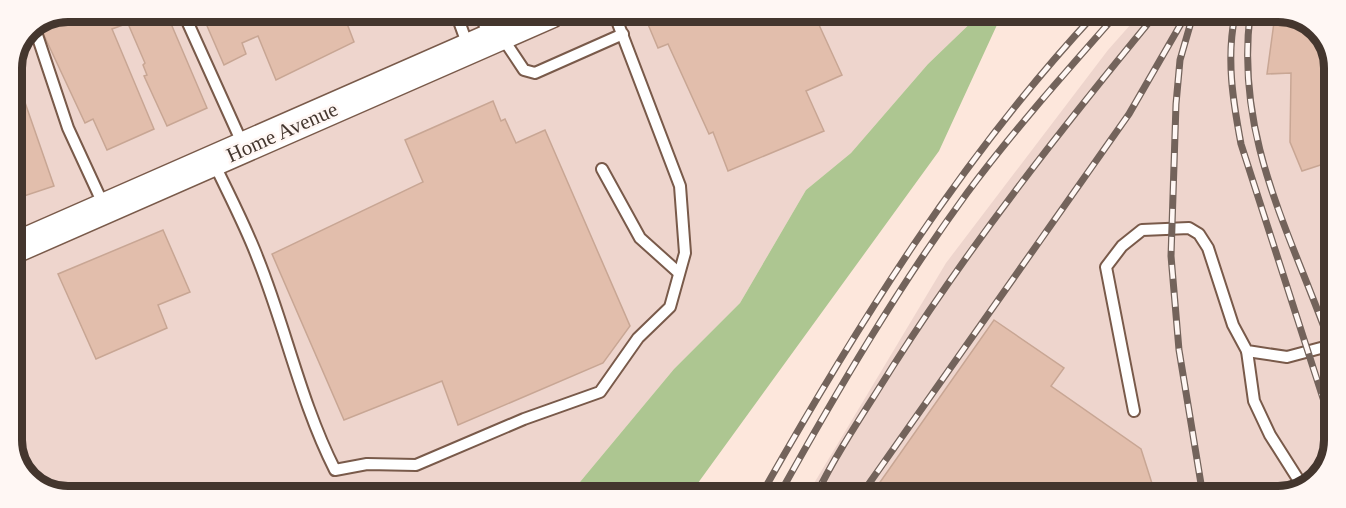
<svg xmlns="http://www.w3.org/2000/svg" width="1346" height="508" font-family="Georgia,serif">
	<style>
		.industrial { fill: #eed5cd }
		.green { fill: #adc691 }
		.building { fill: #e2beac; stroke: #c8a694; stroke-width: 1.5 }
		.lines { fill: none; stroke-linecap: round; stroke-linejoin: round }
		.lane-casing { stroke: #795a4a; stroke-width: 14 }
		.secondary-casing { stroke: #795a4a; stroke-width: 33 }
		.lane { stroke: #fff; stroke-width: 10 }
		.secondary { stroke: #fff; stroke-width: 30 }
		.rail-casing { stroke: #73635b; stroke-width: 7 }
		.rail { stroke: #fff7f4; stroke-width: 4.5; stroke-dasharray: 14; stroke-linecap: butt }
		.labels { text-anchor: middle; stroke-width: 5; stroke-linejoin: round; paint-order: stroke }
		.street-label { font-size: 21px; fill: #44362e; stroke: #fff7f4 }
		.rim { fill: none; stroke: #44362e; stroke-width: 8 }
	</style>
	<rect width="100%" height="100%" fill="#fde7dc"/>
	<!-- industrial -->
	<g class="industrial">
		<polygon points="69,12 980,14 928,64 851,153 806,190 740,303 674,369 570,494 50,493 24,474 12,443 12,65 29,28"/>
		<polygon points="1139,15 1296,15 1322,34 1334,65 1331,458 1312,484 1278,496 807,495 946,263 1108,50"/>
	</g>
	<!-- green -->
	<polygon class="green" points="980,14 1002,14 939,151 690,494 570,494 674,369 740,303 806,190 851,153 928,64"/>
	<!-- building -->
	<g class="building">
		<polygon points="69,12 119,12 123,25 112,29 154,129 107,150 93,119 85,123 42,31 63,23 60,16"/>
		<polygon points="123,12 166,12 207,108 167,126 144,76 147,75 143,65 145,63"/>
		<polygon points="201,12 343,13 354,42 276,80 258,36 242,43 246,54 224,65"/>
		<polygon points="666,14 814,14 842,75 806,91 824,131 728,171 713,132 709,134 668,44 658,48 647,22"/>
		<polygon points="1275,15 1296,15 1322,34 1334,65 1333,161 1302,171 1290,142 1291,73 1267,74"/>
		<polygon points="12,65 54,186 12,200"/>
		<polygon points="493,101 501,121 505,119 516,143 545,130 630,326 603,363 458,425 442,381 344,420 272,254 423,182 405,140"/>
		<polygon points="163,230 190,292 158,305 167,328 96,359 58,274"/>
		<polygon points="994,320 1064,368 1051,386 1141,449 1156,496 871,495"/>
	</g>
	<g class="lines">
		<defs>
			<g id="lane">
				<polyline points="183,12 243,145"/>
				<polyline points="456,13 468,46"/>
				<polyline points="480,13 489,37"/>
				<polyline points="34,26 68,128 104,206"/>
				<polyline points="502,37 524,70 535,73 623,34"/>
				<path d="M 214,163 C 229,195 246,227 258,259 C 286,329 301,403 335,470 L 367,464 L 416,465 L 524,419 L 600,392 L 638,338 L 670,307 L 685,253 L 680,186 L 614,13"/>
				<polyline points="602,169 640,238 679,273"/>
				<polyline points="1247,351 1254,401 1270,435 1303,487"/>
				<polyline points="1134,411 1106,267 1122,246 1142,230 1189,228 1199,234 1208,248 1233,325 1247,351 1287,357 1332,345"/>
			</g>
			<polyline id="secondary" points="12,249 550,13"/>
		</defs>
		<!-- lane casing -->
		<use href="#lane" class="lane-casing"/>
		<!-- secondary casing -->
		<use href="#secondary" class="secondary-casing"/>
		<!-- lane -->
		<use href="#lane" class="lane"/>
		<!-- secondary -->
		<use href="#secondary" class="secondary"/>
		<defs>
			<g id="rail">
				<polyline points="1193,15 1180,60 1176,104 1171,256 1179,350 1203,496"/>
				<path d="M 1235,15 C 1226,59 1233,101 1241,144 L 1331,423"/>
				<path d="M 1250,15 C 1235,140 1292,235 1332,349"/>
				<path d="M 761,495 C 858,324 960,159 1094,15"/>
				<path d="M 779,495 C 837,391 897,289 967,193 C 1013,131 1065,73 1116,15"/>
				<path d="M 816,495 C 838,450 867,408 893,366 C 972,242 1062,128 1155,15"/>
				<polyline points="861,495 1129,114 1186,15"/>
			</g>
		</defs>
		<!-- rail casing -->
		<use href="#rail" class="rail-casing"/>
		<!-- rail -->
		<use href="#rail" class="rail"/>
	</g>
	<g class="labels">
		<!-- street labels -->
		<g class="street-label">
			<text transform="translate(282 132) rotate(-24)" y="7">Home Avenue</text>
		</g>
	</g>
	<!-- crop -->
	<path d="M0 0H1346V508H0ZM68 22H1278A46 46 0 0 1 1324 68V440A46 46 0 0 1 1278 486H68A46 46 0 0 1 22 440V68A46 46 0 0 1 68 22Z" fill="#fff7f4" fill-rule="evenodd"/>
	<path class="rim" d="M68 22H1278A46 46 0 0 1 1324 68V440A46 46 0 0 1 1278 486H68A46 46 0 0 1 22 440V68A46 46 0 0 1 68 22Z"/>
</svg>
